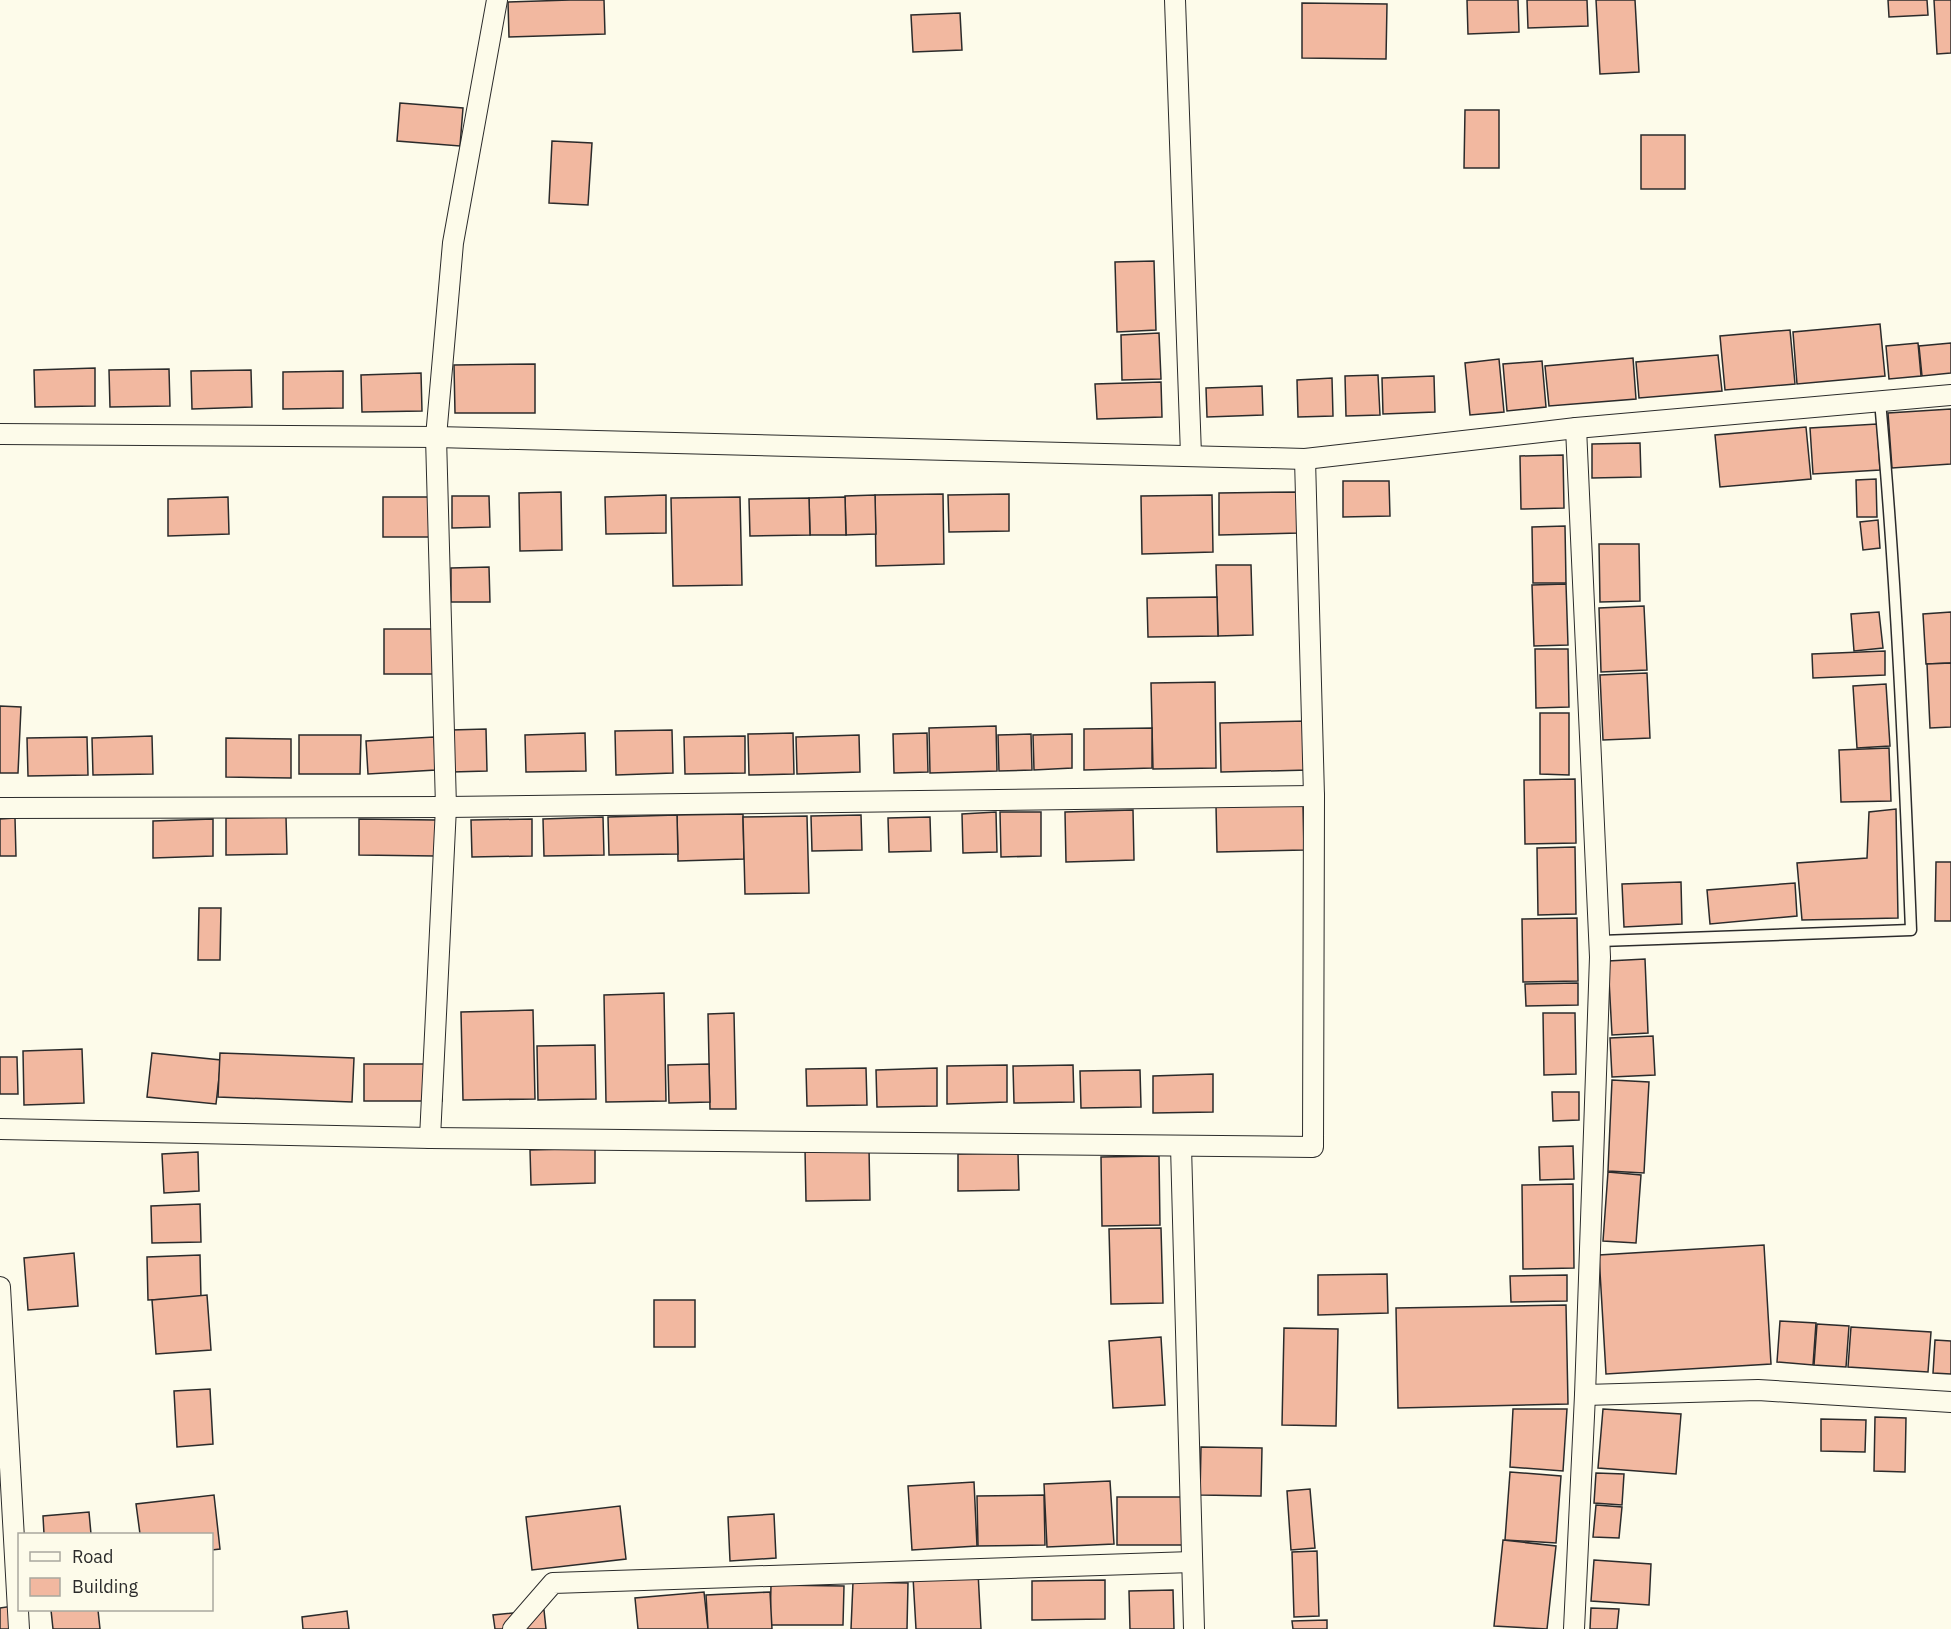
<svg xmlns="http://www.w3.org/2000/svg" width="1951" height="1629" font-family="'IBM Plex Sans',sans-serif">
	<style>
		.building { fill: #f2b8a0; stroke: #2b2b2b; stroke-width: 1.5 }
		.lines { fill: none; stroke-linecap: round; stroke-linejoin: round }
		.lane-casing { stroke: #2b2b2b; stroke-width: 13 }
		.street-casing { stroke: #2b2b2b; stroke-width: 22 }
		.lane { stroke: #fdfbea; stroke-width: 10 }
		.street { stroke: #fdfbea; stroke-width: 20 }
	</style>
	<rect width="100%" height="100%" fill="#fdfbea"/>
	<!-- building -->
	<g class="building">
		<polygon points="570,0 604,0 605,34 509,37 508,2"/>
		<polygon points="1467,0 1518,0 1519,32 1468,34"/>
		<polygon points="1527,0 1587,0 1588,26 1528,28"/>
		<polygon points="1596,0 1635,0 1639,72 1600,74"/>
		<polygon points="1888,0 1927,0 1928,15 1889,17"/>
		<polygon points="1934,0 1951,0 1951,53 1937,54"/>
		<polygon points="1302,3 1387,4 1386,59 1302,58"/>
		<polygon points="960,13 962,50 913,52 911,15"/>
		<polygon points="400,103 463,108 460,146 397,141"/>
		<polygon points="1465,110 1499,110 1499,168 1464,168"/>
		<rect x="1641" y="135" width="44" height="54"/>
		<polygon points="552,141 592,143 588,205 549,203"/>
		<polygon points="1154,261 1156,330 1117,332 1115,262"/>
		<polygon points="1880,324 1885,376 1797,384 1793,332"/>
		<polygon points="1790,330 1795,384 1725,390 1720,336"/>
		<polygon points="1159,333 1161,379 1122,380 1121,335"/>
		<polygon points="1918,343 1921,376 1889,379 1886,346"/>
		<polygon points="1951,343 1951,373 1922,376 1919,346"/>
		<polygon points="1718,355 1722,391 1639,398 1636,362"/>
		<polygon points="1633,358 1636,399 1549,406 1545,366"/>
		<polygon points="1499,359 1504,412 1470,415 1465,363"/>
		<polygon points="1542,361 1546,407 1507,411 1503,364"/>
		<polygon points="535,364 535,413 455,413 454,365"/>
		<polygon points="95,368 95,406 35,407 34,370"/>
		<polygon points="169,369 170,406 110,407 109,370"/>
		<polygon points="251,370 252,407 192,409 191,371"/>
		<polygon points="343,371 343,408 283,409 283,372"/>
		<polygon points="421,373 422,411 362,412 361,375"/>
		<polygon points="1378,375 1380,415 1346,416 1345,376"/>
		<polygon points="1434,376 1435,412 1383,414 1382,378"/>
		<polygon points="1332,378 1333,416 1298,417 1297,380"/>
		<polygon points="1161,382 1162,417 1097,419 1095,384"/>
		<polygon points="1262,386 1263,415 1207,417 1206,388"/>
		<polygon points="1951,409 1951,464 1892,468 1888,413"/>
		<polygon points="1877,424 1880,470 1813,474 1810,428"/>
		<polygon points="1806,427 1811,479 1720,487 1715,435"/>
		<polygon points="1640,443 1641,477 1592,478 1592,444"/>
		<polygon points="1563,455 1564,508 1521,509 1520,456"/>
		<polygon points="1876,479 1877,517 1857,517 1856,480"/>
		<polygon points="1343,481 1389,481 1390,516 1343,517"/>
		<polygon points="561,492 562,550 520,551 519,493"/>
		<polygon points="1298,492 1299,533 1219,535 1219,493"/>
		<polygon points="943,494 944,564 876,566 875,495"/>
		<polygon points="1009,494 1009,531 949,532 948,495"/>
		<polygon points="666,495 666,533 606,534 605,497"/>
		<polygon points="875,495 876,534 846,535 845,496"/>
		<polygon points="1212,495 1213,552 1142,554 1141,496"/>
		<polygon points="452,496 489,496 490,527 452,528"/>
		<polygon points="228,497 229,534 168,536 168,499"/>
		<rect x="383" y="497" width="54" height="40"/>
		<polygon points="740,497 742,585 673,586 671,498"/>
		<polygon points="845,497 846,535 810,535 809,498"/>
		<polygon points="809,498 810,535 750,536 749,499"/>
		<polygon points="1878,520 1880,548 1863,550 1860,522"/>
		<polygon points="1565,526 1566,583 1533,583 1532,527"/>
		<polygon points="1599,544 1639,544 1640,601 1600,602"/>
		<polygon points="1216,565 1251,565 1253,635 1218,636"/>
		<polygon points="489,567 490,602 451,602 451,568"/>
		<polygon points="1566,584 1568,645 1534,646 1532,585"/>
		<polygon points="1217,597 1218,636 1148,637 1147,598"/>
		<polygon points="1644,606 1647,670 1601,672 1599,608"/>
		<polygon points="1879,612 1883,648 1854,651 1851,614"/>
		<polygon points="1951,612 1951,663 1926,664 1923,614"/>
		<rect x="384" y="629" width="55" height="45"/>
		<polygon points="1535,649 1568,649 1569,707 1536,708"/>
		<polygon points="1885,651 1885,675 1813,678 1812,654"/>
		<polygon points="1951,663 1951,727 1930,728 1927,664"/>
		<polygon points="1647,673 1650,738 1603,740 1600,675"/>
		<polygon points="1215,682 1216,768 1153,769 1151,683"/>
		<polygon points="1886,684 1890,746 1857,748 1853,686"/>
		<polygon points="0,706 21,707 18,773 0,773"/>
		<polygon points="1540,713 1569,713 1569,775 1540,774"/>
		<polygon points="1308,721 1309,770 1221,772 1220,723"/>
		<polygon points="996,726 997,771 930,773 929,728"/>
		<polygon points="1152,728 1152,768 1084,770 1084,729"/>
		<polygon points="486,729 487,771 452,772 451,730"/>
		<polygon points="672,730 673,773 616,775 615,731"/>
		<polygon points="585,733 586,771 526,772 525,735"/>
		<polygon points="793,733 794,774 749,775 748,734"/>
		<polygon points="927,733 928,772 894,773 893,734"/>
		<polygon points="1031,734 1032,770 999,771 998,735"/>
		<polygon points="1072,734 1072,768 1034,770 1033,735"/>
		<polygon points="299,735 361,735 360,774 299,774"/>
		<polygon points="859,735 860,772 797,774 796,737"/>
		<polygon points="152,736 153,774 93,775 92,738"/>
		<polygon points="745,736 745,773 685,774 684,737"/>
		<polygon points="87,737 88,775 28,776 27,738"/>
		<polygon points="434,737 436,770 368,774 366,741"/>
		<polygon points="226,738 291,739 291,778 226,777"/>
		<polygon points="1889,748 1891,801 1841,802 1839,750"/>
		<polygon points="1575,779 1576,843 1525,844 1524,780"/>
		<polygon points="1303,805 1304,850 1217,852 1216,806"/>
		<polygon points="1896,809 1898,918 1802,920 1797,863 1867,858 1869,812"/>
		<polygon points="1133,810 1134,860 1066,862 1065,812"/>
		<polygon points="996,812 997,852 963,853 962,814"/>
		<polygon points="1000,812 1041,812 1041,856 1001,857"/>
		<polygon points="743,814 744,859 678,861 677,815"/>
		<polygon points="677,815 678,854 609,855 608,817"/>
		<polygon points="861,815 862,850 812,851 811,816"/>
		<polygon points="807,816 809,893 745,894 743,817"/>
		<polygon points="286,817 287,854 226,855 226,818"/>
		<polygon points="603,817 604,855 544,856 543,819"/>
		<polygon points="930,817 931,851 889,852 888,818"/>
		<polygon points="15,818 16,856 0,856 0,819"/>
		<polygon points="213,819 213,856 153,858 153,821"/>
		<polygon points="359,819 436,820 435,856 359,855"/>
		<polygon points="532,819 532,856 472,857 471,820"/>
		<polygon points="1575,847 1576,914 1538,915 1537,848"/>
		<polygon points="1936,862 1951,862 1951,921 1935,921"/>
		<polygon points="1681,882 1682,924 1624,927 1622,884"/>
		<polygon points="1795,883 1797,916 1710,924 1707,890"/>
		<polygon points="199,908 221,908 220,960 198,960"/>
		<polygon points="1577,918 1578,981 1523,982 1522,919"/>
		<polygon points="1645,959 1648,1033 1612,1035 1608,961"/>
		<polygon points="1578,983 1578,1005 1526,1006 1525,984"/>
		<polygon points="664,993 666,1101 606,1102 604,995"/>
		<polygon points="533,1010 535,1099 463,1100 461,1012"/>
		<polygon points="734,1013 736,1109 710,1109 708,1014"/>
		<polygon points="1543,1013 1575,1013 1576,1074 1544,1075"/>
		<polygon points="1653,1036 1655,1075 1612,1077 1610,1038"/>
		<polygon points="595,1045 596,1099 538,1100 537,1046"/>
		<polygon points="82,1049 84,1103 24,1105 23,1051"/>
		<polygon points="152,1053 221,1060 216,1104 147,1097"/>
		<polygon points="220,1053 354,1058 352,1102 218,1097"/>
		<polygon points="0,1057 17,1057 18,1094 0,1094"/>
		<rect x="364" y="1064" width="78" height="37"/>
		<polygon points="709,1064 710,1102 669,1103 668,1065"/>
		<polygon points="1007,1065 1007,1102 947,1104 947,1066"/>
		<polygon points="1073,1065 1074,1102 1014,1103 1013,1066"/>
		<polygon points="866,1068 867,1105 807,1106 806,1069"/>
		<polygon points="937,1068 937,1106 877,1107 876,1070"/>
		<polygon points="1140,1070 1141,1107 1081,1108 1080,1071"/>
		<polygon points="1213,1074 1213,1112 1153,1113 1153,1076"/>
		<polygon points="1612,1080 1649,1082 1644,1173 1608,1171"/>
		<polygon points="1552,1092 1579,1092 1579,1120 1553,1121"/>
		<polygon points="1573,1146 1574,1179 1540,1180 1539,1147"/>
		<polygon points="595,1148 595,1183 531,1185 530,1150"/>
		<polygon points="869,1148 870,1200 806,1201 805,1149"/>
		<polygon points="198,1152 199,1191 164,1193 162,1154"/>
		<polygon points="1018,1153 1019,1190 958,1191 958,1154"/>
		<polygon points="1159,1156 1160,1225 1102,1226 1101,1157"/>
		<polygon points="1608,1172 1641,1175 1636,1243 1603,1241"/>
		<polygon points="1573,1184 1574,1268 1523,1269 1522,1185"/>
		<polygon points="200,1204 201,1242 152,1243 151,1206"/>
		<polygon points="1161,1228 1163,1303 1111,1304 1109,1229"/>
		<polygon points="1764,1245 1771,1364 1606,1374 1599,1255"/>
		<polygon points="74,1253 78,1306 28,1310 24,1258"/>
		<polygon points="200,1255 201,1298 148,1300 147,1257"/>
		<polygon points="1387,1274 1388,1313 1318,1315 1318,1275"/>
		<polygon points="1567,1275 1567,1301 1511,1302 1510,1276"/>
		<polygon points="207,1295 211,1350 156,1354 152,1300"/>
		<rect x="654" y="1300" width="41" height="47"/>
		<polygon points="1566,1305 1568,1404 1398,1408 1396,1308"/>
		<polygon points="1780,1321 1816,1323 1813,1365 1777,1362"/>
		<polygon points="1817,1324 1849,1326 1846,1367 1814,1365"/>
		<polygon points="1851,1327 1931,1332 1928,1372 1848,1367"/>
		<polygon points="1284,1328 1338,1329 1336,1426 1282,1425"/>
		<polygon points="1161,1337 1165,1405 1113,1408 1109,1341"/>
		<polygon points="1935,1340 1951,1341 1951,1374 1933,1373"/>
		<polygon points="210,1389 213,1444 177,1447 174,1391"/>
		<polygon points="1513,1409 1567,1409 1563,1471 1510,1467"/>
		<polygon points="1603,1409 1681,1414 1676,1474 1598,1468"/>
		<polygon points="1875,1417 1906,1418 1905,1472 1874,1471"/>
		<polygon points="1821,1419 1866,1420 1865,1452 1821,1451"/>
		<polygon points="1201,1447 1262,1448 1261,1496 1200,1495"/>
		<polygon points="1510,1472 1561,1476 1556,1543 1505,1540"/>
		<polygon points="1596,1473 1624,1474 1622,1505 1594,1503"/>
		<polygon points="1110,1481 1114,1544 1047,1547 1044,1484"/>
		<polygon points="974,1482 977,1546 912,1550 908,1486"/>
		<polygon points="1310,1489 1315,1548 1291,1550 1287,1491"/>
		<polygon points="214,1495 220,1549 212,1550 212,1534 140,1534 136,1504"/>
		<polygon points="1044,1495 1045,1545 978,1546 977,1496"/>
		<rect x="1117" y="1497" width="67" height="48"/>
		<polygon points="1596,1505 1622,1507 1619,1538 1593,1537"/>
		<polygon points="620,1506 626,1559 532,1570 526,1517"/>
		<polygon points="89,1512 91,1534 44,1534 43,1516"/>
		<polygon points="774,1514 776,1558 730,1561 728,1517"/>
		<polygon points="1503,1540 1556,1546 1547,1629 1494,1626"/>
		<polygon points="1317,1551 1319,1616 1294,1617 1292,1552"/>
		<polygon points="1594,1560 1651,1564 1649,1605 1591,1601"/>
		<polygon points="978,1572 981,1629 916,1629 913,1577"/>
		<polygon points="1105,1580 1105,1619 1032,1620 1032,1581"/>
		<polygon points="853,1582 908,1583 907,1629 851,1629"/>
		<polygon points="771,1585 844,1586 843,1625 770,1625"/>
		<polygon points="1173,1590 1174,1629 1130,1629 1129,1591"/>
		<polygon points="704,1592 708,1629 638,1629 635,1598"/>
		<polygon points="770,1592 772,1629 708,1629 706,1595"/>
		<polygon points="13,1606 17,1629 0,1629 0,1608"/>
		<polygon points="1591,1608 1619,1609 1617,1629 1590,1629"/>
		<polygon points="51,1610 98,1610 100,1629 53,1629"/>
		<polygon points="544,1610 546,1629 495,1629 493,1615"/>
		<polygon points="347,1611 349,1629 303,1629 302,1617"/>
		<polygon points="1327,1620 1327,1629 1293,1629 1292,1621"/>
	</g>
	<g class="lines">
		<defs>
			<path id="lane" d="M 1600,941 L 1911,930 C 1904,754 1896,577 1880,401"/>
			<g id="street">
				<polyline points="1175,0 1191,455"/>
				<polyline points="0,434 436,437 1305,459 1576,428 1951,395"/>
				<polyline points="0,808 446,807 1314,796"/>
				<polyline points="0,1129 430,1138 1313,1147 1314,796 1305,459"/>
				<polyline points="430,1138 446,807 436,437 453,243 497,0"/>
				<polyline points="1181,1146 1194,1629"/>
				<polyline points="0,1287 19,1629"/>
				<polyline points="1585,1395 1758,1390 1951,1402"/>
				<polyline points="513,1629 553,1583 1192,1562"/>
				<polyline points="1574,1629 1585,1395 1600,957 1576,428"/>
			</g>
		</defs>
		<!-- lane casing -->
		<use href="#lane" class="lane-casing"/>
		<!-- street casing -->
		<use href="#street" class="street-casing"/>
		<!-- lane -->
		<use href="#lane" class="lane"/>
		<!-- street -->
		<use href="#street" class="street"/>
	</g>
	<!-- legend -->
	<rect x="18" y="1533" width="195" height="78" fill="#fdfbea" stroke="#a9a89e" stroke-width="1.5"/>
	<rect x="30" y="1552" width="30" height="9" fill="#fdfbea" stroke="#a9a89e" stroke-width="1.5"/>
	<text x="72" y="1563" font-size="18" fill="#2b2b2b">Road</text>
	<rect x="30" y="1578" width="30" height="18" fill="#f2b8a0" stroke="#a9a89e" stroke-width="1.5"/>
	<text x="72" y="1593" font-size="18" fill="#2b2b2b">Building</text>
</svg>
